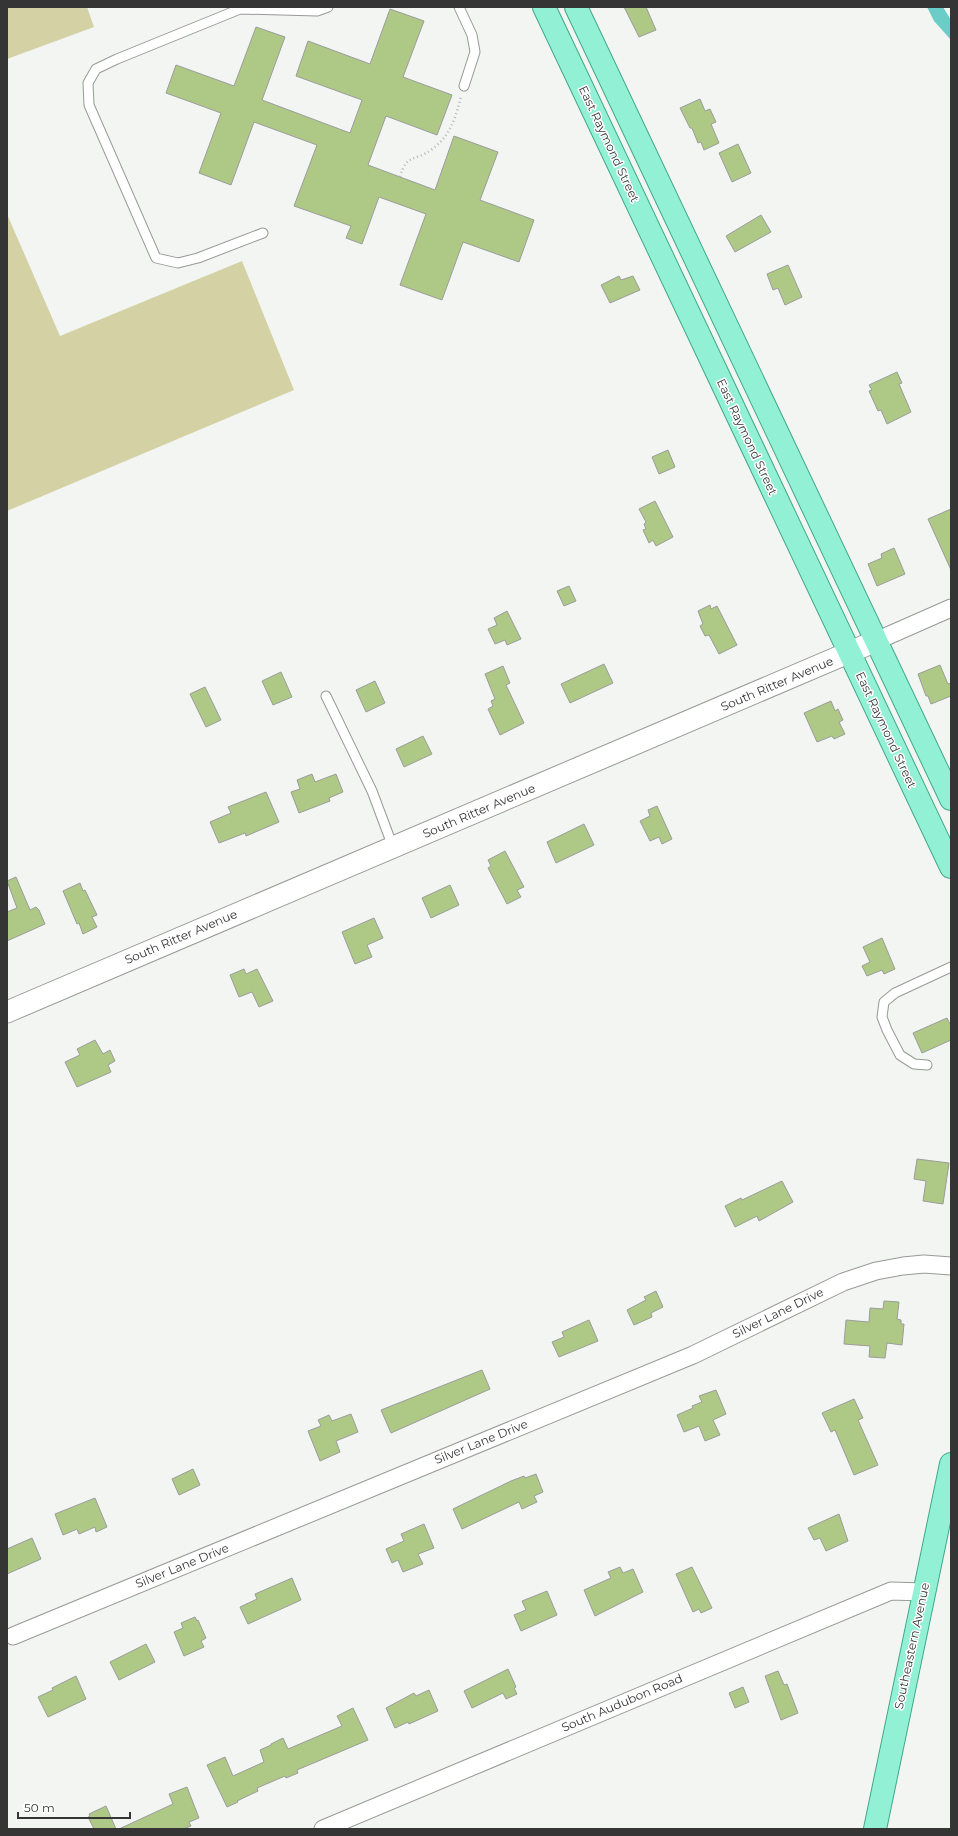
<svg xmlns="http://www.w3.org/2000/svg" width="958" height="1836" font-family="Montserrat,sans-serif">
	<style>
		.green { fill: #d4d2a5 }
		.water { fill: #6bcdc7 }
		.building { fill: #aec886; stroke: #9b9d9a }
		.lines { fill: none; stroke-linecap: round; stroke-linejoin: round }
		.service-casing { stroke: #979a97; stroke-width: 11 }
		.minor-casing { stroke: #979a97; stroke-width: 19 }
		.tertiary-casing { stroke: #979a97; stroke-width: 23 }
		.primary-casing { stroke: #42a88a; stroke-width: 24 }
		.path { stroke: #b5b8b5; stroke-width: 2.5; stroke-dasharray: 1 3; stroke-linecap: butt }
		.service { stroke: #fff; stroke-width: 9 }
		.minor { stroke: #fff; stroke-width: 17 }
		.tertiary { stroke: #fff; stroke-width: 21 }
		.primary { stroke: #92f0d4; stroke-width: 22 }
		.labels { text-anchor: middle; stroke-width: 3; stroke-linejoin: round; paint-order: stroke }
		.street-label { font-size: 12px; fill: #343534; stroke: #fff }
	</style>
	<rect width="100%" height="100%" fill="#f2f5f2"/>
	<!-- green -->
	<g class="green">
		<polygon points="7,7 87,7 94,27 7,59"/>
		<polygon points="7,214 60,336 242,261 294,390 7,511"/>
	</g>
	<!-- water -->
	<polygon class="water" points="927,7 943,7 951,20 951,40 934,21"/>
	<!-- building -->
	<g class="building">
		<polygon points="624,7 646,7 656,30 639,37"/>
		<polygon points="390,9 424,21 403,77 452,95 437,135 386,116 368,165 435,190 454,136 498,152 480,200 534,220 519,262 463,242 442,300 400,285 426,214 379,197 362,244 346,238 351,226 294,206 317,145 254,122 231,185 199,173 221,113 166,93 176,65 234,86 256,27 285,37 262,100 350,133 362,100 296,76 308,41 370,64"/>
		<polygon points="700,99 705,111 710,109 716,122 711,124 719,143 704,150 701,142 698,143 692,128 690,128 680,108"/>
		<polygon points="738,144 751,173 732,182 719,153"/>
		<polygon points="761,215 771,232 735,252 726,236"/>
		<polygon points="788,265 802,297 785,305 778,288 773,290 767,274"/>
		<polygon points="619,276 621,280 633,276 640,290 610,303 601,285"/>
		<polygon points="897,372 902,383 899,384 911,412 887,424 881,410 878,411 869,391 872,390 869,385"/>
		<polygon points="668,450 675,467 659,474 652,457"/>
		<polygon points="655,501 673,537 656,546 653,540 649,543 643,530 646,529 644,524 646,522 639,509"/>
		<polygon points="951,509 951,570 928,519"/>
		<polygon points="894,548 905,574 877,586 868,564 882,558 881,554"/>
		<polygon points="569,586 576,601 564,606 557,591"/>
		<polygon points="710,605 711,609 717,606 737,645 719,654 709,635 705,636 700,626 703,624 698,611"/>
		<polygon points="507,611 521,639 507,645 505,640 495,644 488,629 497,625 494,618"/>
		<polygon points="604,664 613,683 570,703 561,684"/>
		<polygon points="940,665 948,684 951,683 951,696 931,704 928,696 926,696 918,674"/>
		<polygon points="503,666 510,683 506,685 524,723 500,735 488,709 493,706 491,701 495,699 485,674"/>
		<polygon points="281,672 292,697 273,705 262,681"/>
		<polygon points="375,681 385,703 366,712 356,690"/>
		<polygon points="205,687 221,720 206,727 190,694"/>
		<polygon points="831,701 835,711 838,709 843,720 839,722 845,734 834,739 832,736 817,742 804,713"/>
		<polygon points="423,736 432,754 404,767 396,749"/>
		<polygon points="312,774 315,782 336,774 343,792 329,798 330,801 299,813 291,792 300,789 297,780"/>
		<polygon points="266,792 279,822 246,836 245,833 219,843 210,822 231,813 228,807"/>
		<polygon points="657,806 672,839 662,844 659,837 650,841 640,821 650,816 648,810"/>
		<polygon points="584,824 594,845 556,863 547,842"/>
		<polygon points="505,851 524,887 517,890 521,897 507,904 488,868 491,866 488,860"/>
		<polygon points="16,877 30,910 36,907 39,910 45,924 7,941 7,912 17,908 7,881"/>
		<polygon points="80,883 83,891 85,890 97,915 92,917 97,927 83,934 79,923 77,924 63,891"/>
		<polygon points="450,885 459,905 431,918 422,898"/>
		<polygon points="374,918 383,938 367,945 372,957 355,964 342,932"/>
		<polygon points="882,938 895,969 884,974 882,970 867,976 862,966 870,962 863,947"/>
		<polygon points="244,969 246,974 257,969 273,1001 259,1007 252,992 239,997 230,975"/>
		<polygon points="947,1018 951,1026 951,1040 922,1053 913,1033"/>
		<polygon points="95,1040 103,1054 110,1050 115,1061 108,1065 111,1072 77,1087 65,1062 80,1055 77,1049"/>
		<polygon points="917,1159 949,1163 943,1204 923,1201 926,1181 914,1179"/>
		<polygon points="782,1181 793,1202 759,1221 757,1216 735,1227 725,1206 741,1198 742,1200"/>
		<polygon points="656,1291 663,1307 651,1313 652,1317 634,1325 627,1310 646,1300 644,1297"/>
		<polygon points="884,1301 899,1302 897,1319 901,1320 901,1324 904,1324 902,1345 887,1343 885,1358 869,1357 870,1346 844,1344 846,1320 869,1322 870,1308 883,1309"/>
		<polygon points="589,1320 598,1341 559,1357 552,1342 564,1337 562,1332"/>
		<polygon points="482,1370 490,1389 391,1433 381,1410"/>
		<polygon points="716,1390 726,1414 713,1420 720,1435 705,1441 699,1426 684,1432 677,1415 693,1408 692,1406 702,1402 699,1396"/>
		<polygon points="854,1399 863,1418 858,1420 878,1465 854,1475 835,1430 831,1432 822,1413"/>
		<polygon points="351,1414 358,1432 336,1441 340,1452 320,1461 308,1431 321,1426 318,1420 329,1415 332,1421"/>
		<polygon points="193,1469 200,1485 179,1495 172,1479"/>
		<polygon points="536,1474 543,1492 534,1496 537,1502 522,1509 519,1502 462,1529 453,1509 511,1481 524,1476 525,1478"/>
		<polygon points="95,1498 107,1527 96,1532 95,1527 79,1534 77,1529 63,1535 55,1514"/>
		<polygon points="839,1514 848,1541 826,1551 820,1538 814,1540 808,1528"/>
		<polygon points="424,1524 434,1548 418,1554 423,1564 403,1572 398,1560 392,1563 386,1549 404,1541 401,1534"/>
		<polygon points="32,1538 41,1559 7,1574 7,1549"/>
		<polygon points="620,1567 623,1573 633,1569 643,1592 595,1616 584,1590 611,1578 608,1572"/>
		<polygon points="692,1567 712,1608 701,1613 699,1609 693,1612 676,1574"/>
		<polygon points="292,1578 301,1600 248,1624 240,1607 257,1599 255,1594"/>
		<polygon points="547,1591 557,1615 521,1631 514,1615 526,1610 522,1601"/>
		<polygon points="195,1617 197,1621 198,1620 206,1638 201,1641 204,1647 184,1656 174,1632 183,1628 181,1623"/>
		<polygon points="146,1644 155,1662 119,1680 110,1662"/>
		<polygon points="508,1669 516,1687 514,1688 517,1694 506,1699 503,1693 472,1708 464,1691"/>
		<polygon points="778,1671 784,1685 787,1684 798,1713 781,1720 765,1676"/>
		<polygon points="76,1676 86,1699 48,1717 38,1697 53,1690 52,1688"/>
		<polygon points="743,1687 749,1702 735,1708 729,1693"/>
		<polygon points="429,1690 438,1711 409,1724 408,1722 395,1728 386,1708 414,1693 416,1696"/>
		<polygon points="353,1708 368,1740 297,1770 298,1773 286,1778 285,1776 257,1788 258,1791 237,1801 238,1802 227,1807 207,1765 225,1757 233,1776 264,1762 260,1750 271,1745 271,1744 283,1738 288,1749 342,1726 337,1716"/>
		<polygon points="187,1787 199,1818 189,1822 191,1826 183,1829 119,1829 173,1804 169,1794"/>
		<polygon points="106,1806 116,1829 94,1829 88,1817 90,1816 89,1814"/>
	</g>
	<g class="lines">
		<defs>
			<g id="service">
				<polyline points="459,7 472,35 475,52 464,86"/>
				<polyline points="263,233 198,258 178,263 156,258 89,105 88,83 96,69 117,59 240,9 317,11 328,7"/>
				<polyline points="326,696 372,791 393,847"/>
				<polyline points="927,1065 914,1064 900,1055 887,1030 882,1017 884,1002 895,993 951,967"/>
			</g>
			<g id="minor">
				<polyline points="876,641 951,608"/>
				<polyline points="13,1636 693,1355 843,1282 876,1271 903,1266 924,1264 951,1266"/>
				<polyline points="323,1829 891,1591 923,1592"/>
			</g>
			<polyline id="tertiary" points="7,1012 876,641"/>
			<g id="primary">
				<polyline points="544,7 951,867"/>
				<polyline points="576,7 951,799"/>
				<polyline points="875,1829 951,1464"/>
			</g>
		</defs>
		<!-- service casing -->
		<use href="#service" class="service-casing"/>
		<!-- minor casing -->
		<use href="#minor" class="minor-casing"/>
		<!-- tertiary casing -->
		<use href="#tertiary" class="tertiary-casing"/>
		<!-- primary casing -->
		<use href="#primary" class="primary-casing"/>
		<!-- path -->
		<path class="path" d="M 400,177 C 407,153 414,162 431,150 C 450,137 456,117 461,96"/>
		<!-- service -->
		<use href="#service" class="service"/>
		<!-- minor -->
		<use href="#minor" class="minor"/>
		<!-- tertiary -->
		<use href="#tertiary" class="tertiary"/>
		<!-- primary -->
		<use href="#primary" class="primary"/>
	</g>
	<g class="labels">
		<!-- street labels -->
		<g class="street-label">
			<text transform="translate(609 144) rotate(65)" y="4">East Raymond Street</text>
			<text transform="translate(747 437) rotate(65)" y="4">East Raymond Street</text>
			<text transform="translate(777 684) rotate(-23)" y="4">South Ritter Avenue</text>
			<text transform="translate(886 730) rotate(65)" y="4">East Raymond Street</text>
			<text transform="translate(479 811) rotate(-23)" y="4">South Ritter Avenue</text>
			<text transform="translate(181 937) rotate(-23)" y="4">South Ritter Avenue</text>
			<text transform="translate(778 1313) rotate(-26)" y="4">Silver Lane Drive</text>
			<text transform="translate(481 1442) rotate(-22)" y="4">Silver Lane Drive</text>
			<text transform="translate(182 1566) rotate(-22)" y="4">Silver Lane Drive</text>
			<text transform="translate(912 1646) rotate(-78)" y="4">Southeastern Avenue</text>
			<text transform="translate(622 1703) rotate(-23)" y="4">South Audubon Road</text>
		</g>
	</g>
	<!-- border -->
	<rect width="958" height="1836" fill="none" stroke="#343534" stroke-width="16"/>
	<!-- scale -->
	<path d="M18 1812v6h112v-6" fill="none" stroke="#343534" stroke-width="2"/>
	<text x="24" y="1812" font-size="12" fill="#343534" stroke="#ffffff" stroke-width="3" paint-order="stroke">50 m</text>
</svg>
